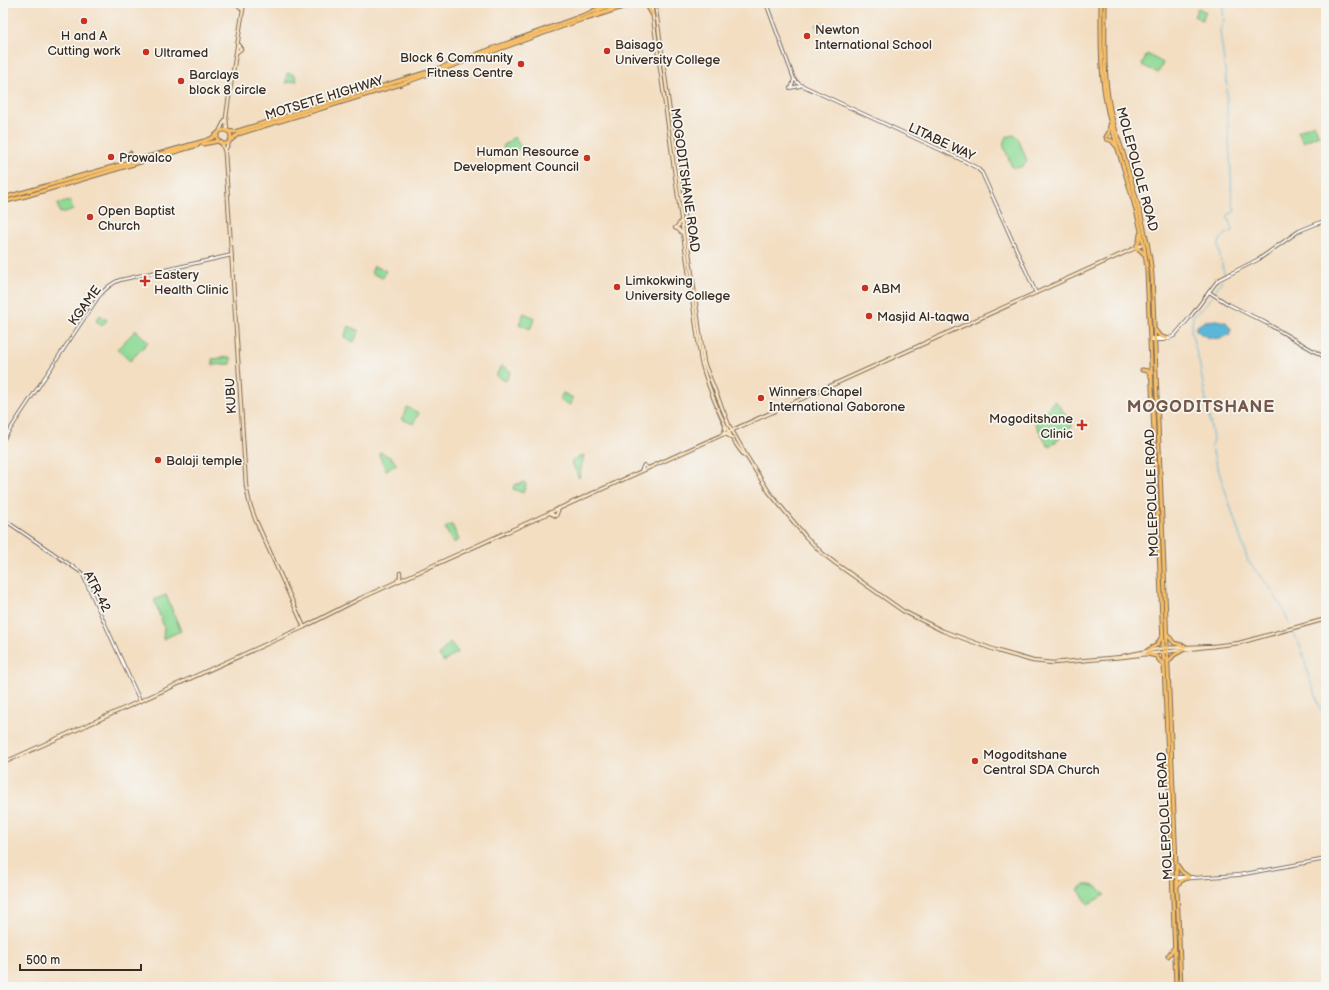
<svg xmlns="http://www.w3.org/2000/svg" width="1329" height="990" font-family="'Balsamiq Sans',sans-serif">
	<style>
		.green { fill: #8fda97; stroke: #65825a }
		.water { fill: #5ab7d8; stroke: #4a707b }
		.lines { fill: none; stroke-linecap: round; stroke-linejoin: round }
		.stream { stroke: #5ab7d8; stroke-width: 1 }
		.tertiary-casing { stroke: #7b6957; stroke-width: 4 }
		.secondary-casing { stroke: #7b6957; stroke-width: 4.5 }
		.primary-casing { stroke: #7b6957; stroke-width: 5 }
		.trunk-casing { stroke: #7b6957; stroke-width: 5 }
		.tertiary { stroke: #fff; stroke-width: 2 }
		.secondary { stroke: #fce6c4; stroke-width: 2.5 }
		.primary { stroke: #f7c06b; stroke-width: 3 }
		.trunk { stroke: #f7c06b; stroke-width: 3 }
		.poi-dot { fill: #c8321e; stroke: #f6f6f2; stroke-width: 1.5 }
		.labels { text-anchor: middle; stroke-width: 3.5; stroke-linejoin: round; paint-order: stroke }
		.poi-label { font-size: 13px; fill: #3b2a1e; stroke: #f6f6f2; text-anchor: start }
		.street-label { font-size: 13px; fill: #3b2a1e; stroke: #f6f6f2 }
		.district-label { font-size: 17px; font-weight: bold; letter-spacing: 1px; fill: #755849; stroke: #f6f6f2 }
	</style>
	<rect width="100%" height="100%" fill="#f6f6f2"/>
	<filter id="ink" filterUnits="userSpaceOnUse"><feTurbulence type="fractalNoise" baseFrequency=".025" numOctaves="2"/><feDisplacementMap in="SourceGraphic" scale="8" xChannelSelector="R" yChannelSelector="G"/><feConvolveMatrix kernelMatrix="1 2 1 2 8 2 1 2 1" color-interpolation-filters="sRGB"/></filter>
	<filter id="wash" filterUnits="userSpaceOnUse"><feTurbulence type="fractalNoise" baseFrequency=".012" numOctaves="4" result="noise"/><feDisplacementMap in="SourceGraphic" scale="16" xChannelSelector="R" yChannelSelector="G"/><feGaussianBlur stdDeviation="0.9" result="paint"/><feColorMatrix in="noise" values="0 0 0 0 0 0 0 0 0 0 0 0 0 0 0 0 0 1.4 0 .05"/><feComposite in="paint" operator="in"/></filter>
	<g filter="url(#wash)">
		<rect width="100%" height="100%" fill="#f3dec2"/>
		<!-- green -->
		<g class="green">
			<polygon points="1198,8 1206,12 1202,20 1194,16"/>
			<polygon points="823,22 827,30 819,33 816,25"/>
			<polygon points="1147,54 1163,63 1158,73 1142,65"/>
			<polygon points="287,73 295,75 297,81 286,83"/>
			<polygon points="1314,124 1319,135 1303,142 1298,131"/>
			<path d="M 1013,135 L 1018,138 L 1027,161 C 1024,167 1017,169 1012,167 L 1003,144 L 1006,137 Z"/>
			<polygon points="514,137 521,147 514,154 503,148 504,145"/>
			<polygon points="70,201 73,210 60,213 57,204"/>
			<polygon points="374,266 386,271 383,278 371,273"/>
			<polygon points="524,313 535,318 530,329 519,324"/>
			<polygon points="100,315 107,320 102,326 96,321"/>
			<polygon points="349,326 359,331 354,342 344,337"/>
			<polygon points="136,330 148,342 130,361 117,349"/>
			<polygon points="231,357 231,364 213,365 212,359"/>
			<polygon points="501,366 511,371 506,381 496,376"/>
			<polygon points="563,393 573,398 570,405 559,400"/>
			<polygon points="1054,401 1057,403 1071,423 1072,426 1051,446 1048,446 1035,423"/>
			<polygon points="407,407 419,413 413,424 402,419"/>
			<polygon points="380,452 392,458 397,465 386,470 379,455"/>
			<polygon points="584,455 579,478 571,461"/>
			<polygon points="525,482 526,485 523,493 513,489 514,485"/>
			<polygon points="450,525 452,525 459,540 453,543 445,528"/>
			<polygon points="166,595 181,631 163,639 164,627 154,600"/>
			<polygon points="450,642 458,652 444,662 439,655"/>
			<path d="M 1084,885 C 1093,884 1100,887 1105,895 L 1088,904 L 1078,889 Z"/>
		</g>
		<!-- water -->
		<path class="water" d="M 1216,320 L 1226,322 L 1231,329 L 1229,335 C 1216,341 1207,339 1196,330 L 1196,327 L 1205,321 Z"/>
		<g class="lines">
			<!-- stream -->
			<g class="stream">
				<polyline points="1222,3 1224,20 1220,30 1227,86"/>
				<path d="M 1224,273 C 1221,255 1210,239 1233,231 L 1227,216 L 1235,211 C 1230,195 1232,189 1231,174 C 1230,145 1226,117 1227,89"/>
				<polyline points="1215,291 1222,280"/>
				<polyline points="1200,366 1191,331 1193,316 1203,308 1211,297"/>
				<polyline points="1200,367 1213,439 1211,447"/>
				<polyline points="1212,450 1248,561 1270,588 1283,609 1289,624"/>
				<polyline points="1292,630 1301,648 1309,678"/>
				<polyline points="1310,680 1326,723"/>
			</g>
		</g>
	</g>
	<g filter="url(#ink)">
		<g class="lines">
			<defs>
				<g id="tertiary">
					<polyline points="766,3 794,79 799,84 958,158 977,168 982,173 1036,293"/>
					<polyline points="792,86 794,79"/>
					<polyline points="790,88 800,86"/>
					<polyline points="1209,292 1228,304 1266,323 1326,358"/>
					<polyline points="1150,338 1165,338"/>
					<polyline points="1150,340 1164,340 1174,336 1191,316 1218,280 1259,259 1299,231 1326,220"/>
					<path d="M 3,440 L 99,296 C 105,289 111,283 120,280 L 232,255"/>
					<polyline points="641,471 644,465 648,468"/>
					<polyline points="3,519 82,573 140,701"/>
					<polyline points="1172,877 1193,877"/>
					<polyline points="1177,879 1239,875 1326,859"/>
				</g>
				<g id="secondary">
					<polyline points="241,3 238,5 242,9"/>
					<path d="M 651,3 L 701,361 C 708,387 727,437 745,456"/>
					<polyline points="655,3 704,363 729,425 747,457 769,492 806,537 822,553 835,563 903,611 943,631 998,651 1033,661 1053,663 1122,657 1214,646"/>
					<polyline points="237,52 241,49 237,43"/>
					<polyline points="227,130 226,118 228,103 244,3"/>
					<polyline points="219,132 225,120"/>
					<polyline points="221,142 223,146 225,153 246,486 250,505 256,521 304,627"/>
					<polyline points="225,150 230,141"/>
					<polyline points="680,222 679,225 675,228 678,229 682,233"/>
					<polyline points="725,426 725,430 723,434 728,435 732,438"/>
					<polyline points="550,513 556,516 559,508"/>
					<polyline points="397,581 400,578 400,573"/>
					<polyline points="1123,656 1163,648 1214,646 1239,643 1326,619"/>
					<polyline points="3,763 304,627 359,599 1144,244"/>
				</g>
				<g id="primary">
					<path d="M 1101,3 C 1101,39 1100,76 1108,112 C 1120,165 1143,216 1147,271 L 1169,781 L 1176,987"/>
					<path d="M 1105,3 C 1105,38 1103,74 1110,109 C 1113,125 1119,141 1124,156 C 1135,195 1148,234 1152,275 L 1181,987"/>
					<polyline points="633,4 640,3 646,4 652,14"/>
					<polyline points="655,7 657,3"/>
					<polyline points="593,11 611,3"/>
					<polyline points="586,19 635,3"/>
					<polyline points="1106,137 1109,132 1110,125"/>
					<polyline points="1107,139 1112,141 1116,146"/>
					<polyline points="1136,247 1139,241 1140,234"/>
					<polyline points="1136,248 1140,250 1145,255"/>
					<polyline points="1155,330 1160,336 1166,338"/>
					<polyline points="1142,370 1148,371 1151,377"/>
					<polyline points="1167,634 1174,643 1185,646"/>
					<polyline points="1148,650 1157,645 1162,636"/>
					<polyline points="1147,654 1156,656 1163,665"/>
					<polyline points="1168,662 1174,655 1183,650"/>
					<polyline points="1177,865 1182,872 1189,877"/>
					<polyline points="1178,885 1181,881 1187,878"/>
					<polyline points="1168,956 1174,948"/>
				</g>
				<g id="trunk">
					<circle cx="224" cy="137" r="7"/>
					<polyline points="228,131 234,132 241,130 434,70 617,3"/>
					<polyline points="231,140 238,134 401,84 628,3"/>
					<polyline points="203,144 219,141"/>
					<polyline points="127,162 130,159 130,153"/>
					<polyline points="3,198 204,141 212,138 218,133"/>
					<polyline points="3,202 26,196 198,145"/>
				</g>
			</defs>
			<!-- tertiary casing -->
			<use href="#tertiary" class="tertiary-casing"/>
			<!-- secondary casing -->
			<use href="#secondary" class="secondary-casing"/>
			<!-- primary casing -->
			<use href="#primary" class="primary-casing"/>
			<!-- trunk casing -->
			<use href="#trunk" class="trunk-casing"/>
			<!-- tertiary -->
			<use href="#tertiary" class="tertiary"/>
			<!-- secondary -->
			<use href="#secondary" class="secondary"/>
			<!-- primary -->
			<use href="#primary" class="primary"/>
			<!-- trunk -->
			<use href="#trunk" class="trunk"/>
		</g>
	</g>
	<!-- markers -->
	<g class="poi-dot">
		<circle cx="84" cy="21" r="4"/>
		<circle cx="807" cy="36" r="4"/>
		<circle cx="607" cy="51" r="4"/>
		<circle cx="146" cy="52" r="4"/>
		<circle cx="521" cy="64" r="4"/>
		<circle cx="181" cy="81" r="4"/>
		<circle cx="111" cy="157" r="4"/>
		<circle cx="587" cy="158" r="4"/>
		<circle cx="90" cy="217" r="4"/>
		<path d="M143 275h4v4h4v4h-4v4h-4v-4h-4v-4h4z"/>
		<circle cx="617" cy="287" r="4"/>
		<circle cx="865" cy="288" r="4"/>
		<circle cx="869" cy="316" r="4"/>
		<circle cx="761" cy="398" r="4"/>
		<path d="M1080 419h4v4h4v4h-4v4h-4v-4h-4v-4h4z"/>
		<circle cx="158" cy="460" r="4"/>
		<circle cx="975" cy="761" r="4"/>
	</g>
	<g class="labels">
		<!-- poi labels -->
		<g class="poi-label">
			<text x="815" y="34">Newton<tspan x="815" dy="15">International School</tspan></text>
			<text x="84" y="40" text-anchor="middle">H and A<tspan x="84" dy="15">Cutting work</tspan></text>
			<text x="615" y="49">Baisago<tspan x="615" dy="15">University College</tspan></text>
			<text x="154" y="57">Ultramed</text>
			<text x="513" y="62" text-anchor="end">Block 6 Community<tspan x="513" dy="15">Fitness Centre</tspan></text>
			<text x="189" y="79">Barclays<tspan x="189" dy="15">block 8 circle</tspan></text>
			<text x="579" y="156" text-anchor="end">Human Resource<tspan x="579" dy="15">Development Council</tspan></text>
			<text x="119" y="162">Prowalco</text>
			<text x="98" y="215">Open Baptist<tspan x="98" dy="15">Church</tspan></text>
			<text x="154" y="279">Eastery<tspan x="154" dy="15">Health Clinic</tspan></text>
			<text x="625" y="285">Limkokwing<tspan x="625" dy="15">University College</tspan></text>
			<text x="873" y="293">ABM</text>
			<text x="877" y="321">Masjid Al-taqwa</text>
			<text x="769" y="396">Winners Chapel<tspan x="769" dy="15">International Gaborone</tspan></text>
			<text x="1073" y="423" text-anchor="end">Mogoditshane<tspan x="1073" dy="15">Clinic</tspan></text>
			<text x="166" y="465">Balaji temple</text>
			<text x="983" y="759">Mogoditshane<tspan x="983" dy="15">Central SDA Church</tspan></text>
		</g>
		<!-- street labels -->
		<g class="street-label">
			<text transform="translate(324 97) rotate(-17)" y="5">MOTSETE HIGHWAY</text>
			<text transform="translate(942 141) rotate(25)" y="5">LITABE WAY</text>
			<text transform="translate(1138 169) rotate(75)" y="5">MOLEPOLOLE ROAD</text>
			<text transform="translate(686 180) rotate(82)" y="5">MOGODITSHANE ROAD</text>
			<text transform="translate(84 305) rotate(-54)" y="5">KGAME</text>
			<text transform="translate(230 396) rotate(-93)" y="5">KUBU</text>
			<text transform="translate(1151 493) rotate(-92)" y="5">MOLEPOLOLE ROAD</text>
			<text transform="translate(98 591) rotate(63)" y="5">ATR-42</text>
			<text transform="translate(1164 816) rotate(-93)" y="5">MOLEPOLOLE ROAD</text>
		</g>
		<!-- district labels -->
		<g class="district-label">
			<text x="1201" y="412">MOGODITSHANE</text>
		</g>
	</g>
	<!-- margin -->
	<rect width="1329" height="990" fill="none" stroke="#f6f6f2" stroke-width="16"/>
	<!-- scale -->
	<path d="M20 964v6h121v-6" fill="none" stroke="#3b2a1e" stroke-width="2"/>
	<text x="26" y="964" font-size="12" fill="#3b2a1e" stroke="#f6f6f2" stroke-width="3" paint-order="stroke">500 m</text>
</svg>
